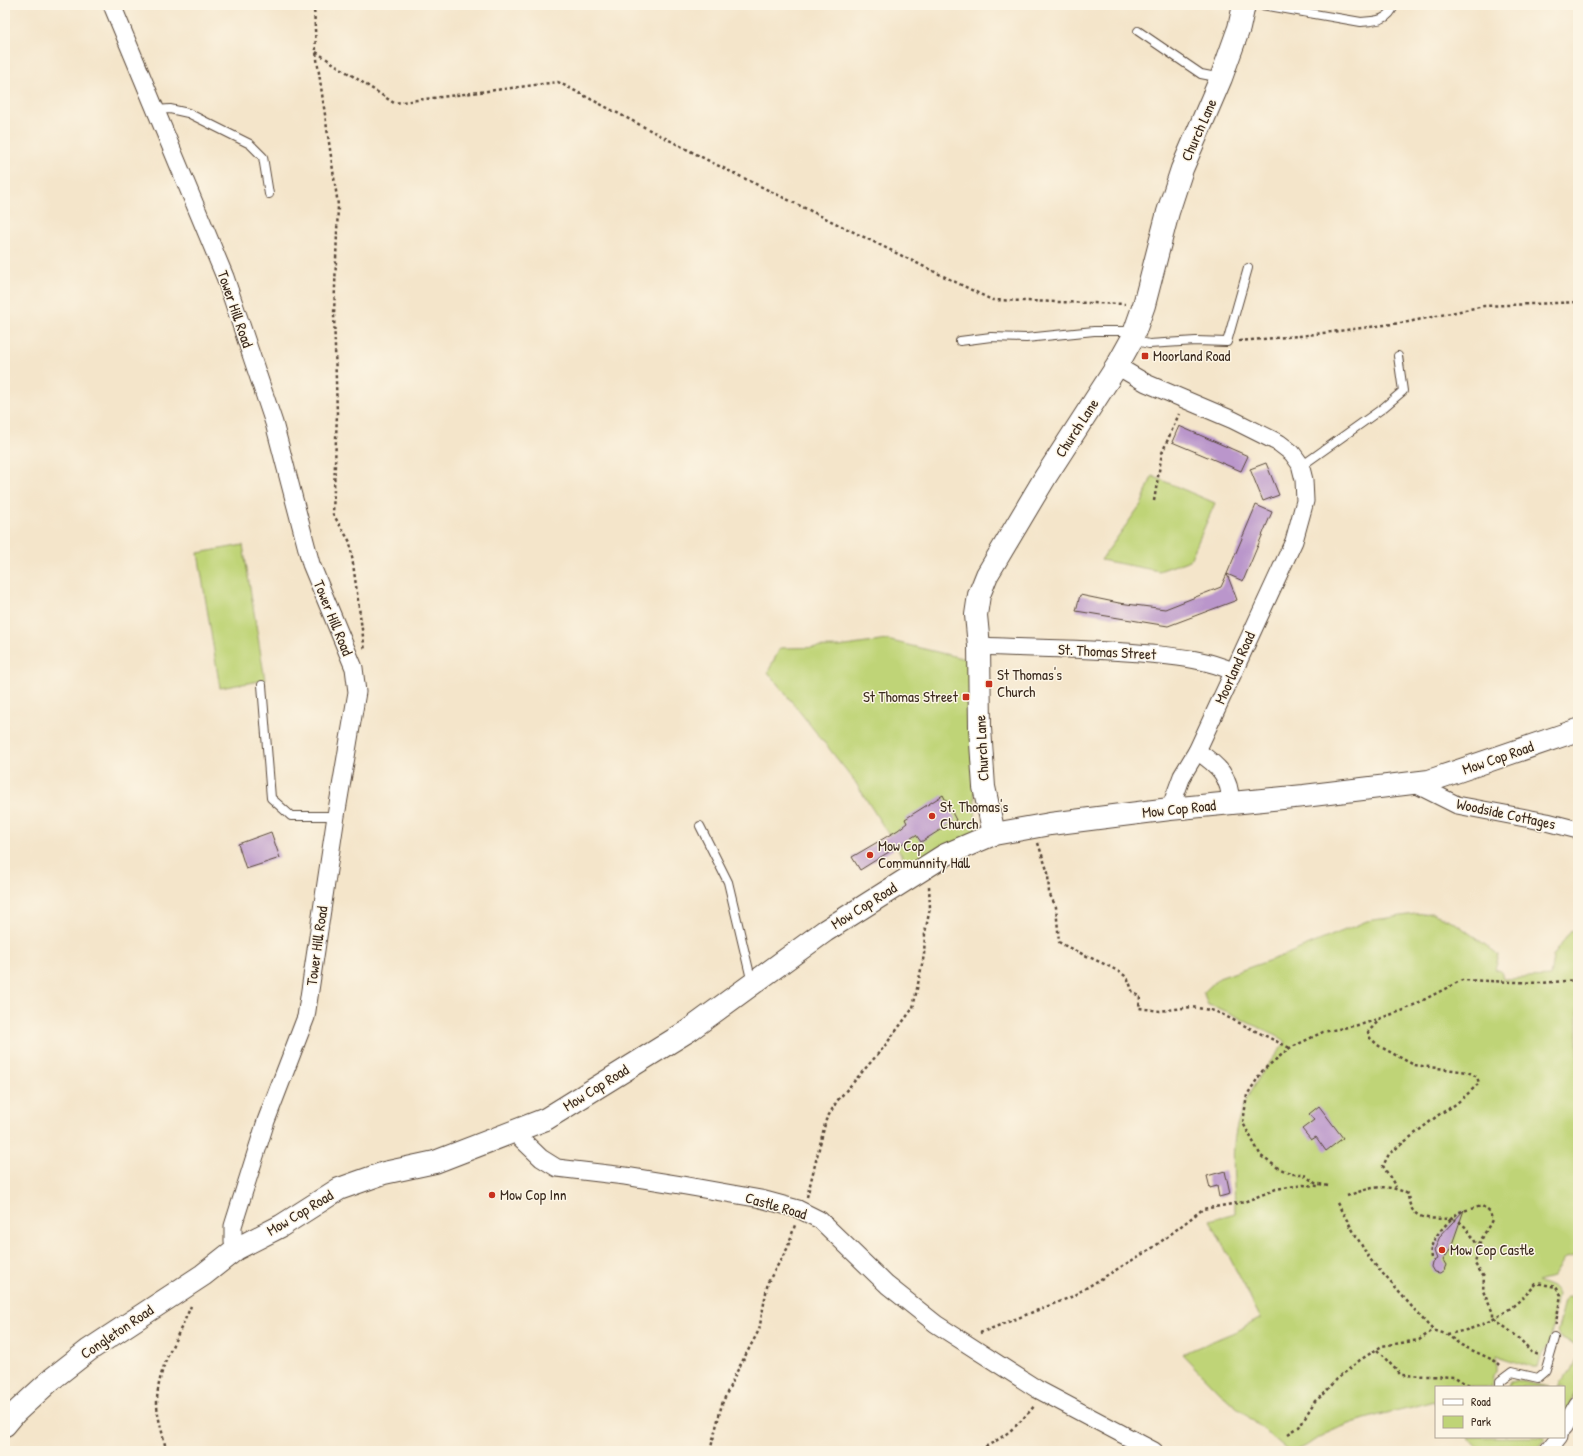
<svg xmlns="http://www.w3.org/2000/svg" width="1583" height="1456" font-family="'Patrick Hand',sans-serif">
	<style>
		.green { fill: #bfd477; stroke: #7d7f4a }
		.building { fill: #ba96cb }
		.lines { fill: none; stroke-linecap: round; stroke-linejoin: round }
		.lane-casing { stroke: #574638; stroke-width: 10 }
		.street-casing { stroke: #574638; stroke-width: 19 }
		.secondary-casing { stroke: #574638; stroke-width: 24 }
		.path { stroke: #574638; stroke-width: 2.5; stroke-dasharray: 3 3; stroke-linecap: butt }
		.lane { stroke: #fff; stroke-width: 8 }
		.street { stroke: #fff; stroke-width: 17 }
		.secondary { stroke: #fff; stroke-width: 22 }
		.poi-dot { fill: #c8321e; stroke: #fcf5e5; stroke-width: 1.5 }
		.labels { text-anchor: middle; stroke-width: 3; stroke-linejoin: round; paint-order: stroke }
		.street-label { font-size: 15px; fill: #3b2a1e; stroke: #fcf5e5 }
		.poi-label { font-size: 15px; fill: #3b2a1e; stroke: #fcf5e5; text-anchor: start }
	</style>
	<rect width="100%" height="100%" fill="#fcf5e5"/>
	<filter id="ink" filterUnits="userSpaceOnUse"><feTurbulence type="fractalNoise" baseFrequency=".025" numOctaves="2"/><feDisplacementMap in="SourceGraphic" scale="8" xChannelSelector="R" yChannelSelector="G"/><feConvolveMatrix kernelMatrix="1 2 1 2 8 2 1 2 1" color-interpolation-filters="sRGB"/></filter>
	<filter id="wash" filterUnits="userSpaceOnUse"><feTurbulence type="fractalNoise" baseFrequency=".012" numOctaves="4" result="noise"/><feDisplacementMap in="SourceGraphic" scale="16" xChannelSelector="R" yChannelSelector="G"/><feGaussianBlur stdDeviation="0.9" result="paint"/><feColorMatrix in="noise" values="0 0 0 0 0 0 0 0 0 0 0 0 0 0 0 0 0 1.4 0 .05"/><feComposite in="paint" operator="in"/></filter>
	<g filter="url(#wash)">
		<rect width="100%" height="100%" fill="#f4e5ca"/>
		<!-- green -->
		<g class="green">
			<polygon points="1152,476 1215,503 1190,560 1159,571 1101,560 1142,503"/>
			<polygon points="243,545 265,680 220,688 198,553"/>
			<polygon points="887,640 970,660 976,833 911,870 854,780 768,672 780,648 839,647"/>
			<path d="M 1432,913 L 1454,922 L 1499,955 L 1495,969 L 1501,971 L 1503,979 L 1550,977 L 1553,957 L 1571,930 L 1578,936 L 1578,1255 L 1565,1258 L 1552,1277 L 1537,1281 L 1552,1287 L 1558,1294 L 1550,1343 L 1541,1356 L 1538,1367 L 1534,1367 L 1497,1355 L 1497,1371 L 1493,1375 L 1492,1387 L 1436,1387 L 1436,1404 L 1434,1401 C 1398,1411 1358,1418 1325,1434 C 1312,1440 1304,1451 1289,1451 L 1220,1393 L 1182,1354 L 1239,1330 L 1261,1318 L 1210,1220 L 1235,1213 C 1235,1190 1232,1167 1234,1145 C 1237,1104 1261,1072 1286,1042 C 1277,1034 1265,1030 1253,1025 C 1236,1017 1228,1010 1208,1005 L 1203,993 L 1219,978 L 1285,955 L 1367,921 L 1415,914 Z"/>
			<polygon points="1567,1297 1578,1298 1578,1345 1560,1337 1557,1332 1565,1301"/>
			<polygon points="1578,1354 1578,1388 1564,1417 1564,1387 1558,1387 1571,1369"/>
			<polygon points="1515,1380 1548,1387 1507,1387 1510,1381"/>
			<polygon points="1467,1437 1544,1437 1546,1439 1535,1451 1480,1451"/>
		</g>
		<g id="blocks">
			<!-- building -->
			<g class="building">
				<polygon points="1179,426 1248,456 1241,471 1172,442"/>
				<polygon points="1266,463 1279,495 1263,501 1250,469"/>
				<polygon points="1256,505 1272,512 1243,581 1227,574"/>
				<polygon points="1227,574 1237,600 1168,626 1076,611 1080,595 1119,603 1165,609 1221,587"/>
				<polygon points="943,795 956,820 921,842 916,835 860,870 852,857 898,830 907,823 905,819"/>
				<polygon points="271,832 280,858 246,869 238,844"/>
				<polygon points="1319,1106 1343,1138 1326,1151 1316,1137 1311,1140 1302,1129 1314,1120 1309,1114"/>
				<polygon points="1225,1171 1230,1194 1219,1197 1217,1186 1210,1188 1207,1176"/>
				<polygon points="1464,1210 1450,1250 1443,1260 1446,1265 1444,1270 1440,1273 1434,1272 1431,1267 1432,1262 1437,1259 1434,1251 1440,1236"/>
			</g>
		</g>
	</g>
	<g filter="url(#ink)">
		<use href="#blocks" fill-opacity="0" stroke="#574638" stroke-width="1"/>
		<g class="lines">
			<defs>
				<g id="lane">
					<path d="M 1262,5 L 1361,22 C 1375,21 1389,21 1394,5"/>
					<polyline points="1138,31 1201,74 1221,78"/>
					<polyline points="155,110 170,109 188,113 250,144 263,157 269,194"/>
					<polyline points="1132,340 1149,344 1196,341 1227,342 1248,268"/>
					<polyline points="960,341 991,337 1026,338 1094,331 1134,331"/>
					<polyline points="1300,467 1383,408 1403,391 1398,356"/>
					<polyline points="262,685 271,798 291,816 336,816"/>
					<polyline points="700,826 728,882 752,983"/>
					<polyline points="1500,1387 1500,1381 1512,1372 1538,1378 1545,1372 1555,1338"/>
				</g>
				<g id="street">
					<polyline points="112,5 225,277 274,423 311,564 354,668 357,692 336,816 306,1017 266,1121 233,1226 233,1241 236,1249"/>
					<polyline points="1117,366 1146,383 1233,420 1279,443 1292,453 1300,464 1304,480 1305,501 1294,541 1197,751 1182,776 1170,809"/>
					<path d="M 979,646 C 1036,649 1093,648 1150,654 C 1179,657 1205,659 1232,671"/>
					<path d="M 1197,751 C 1219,766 1230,776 1231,804"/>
					<polyline points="1413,783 1457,805 1547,822 1578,830"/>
					<polyline points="514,1132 541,1158 557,1168 625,1176 681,1185 761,1199 798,1209 820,1220 887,1285 936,1324 1037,1389 1154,1451"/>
					<polyline points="1564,1428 1578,1404"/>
					<polyline points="1548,1451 1559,1437"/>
				</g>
				<g id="secondary">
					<polyline points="994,834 984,787 980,728 979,646 976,615 979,595 987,575 1046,476 1117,366 1132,339 1144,305 1168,212 1182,169 1221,78 1239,28 1244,5"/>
					<polyline points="5,1425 15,1413 52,1379 89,1350 203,1275 236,1249 281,1226 339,1189 384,1173 435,1162 546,1119 688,1031 825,931 945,855 994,834 1050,824 1170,809 1304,796 1429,781 1578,730"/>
				</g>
			</defs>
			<!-- lane casing -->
			<use href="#lane" class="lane-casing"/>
			<!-- street casing -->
			<use href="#street" class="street-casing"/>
			<!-- secondary casing -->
			<use href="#secondary" class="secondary-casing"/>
			<!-- path -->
			<g class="path">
				<polyline points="314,5 316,52 338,205 334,314 337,414 333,514 350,542 365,651"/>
				<polyline points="316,52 394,103 558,82 713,163 992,300 1125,304"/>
				<polyline points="1239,341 1300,336 1408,322 1484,306 1578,302"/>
				<polyline points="1154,501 1162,453 1179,414"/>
				<path d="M 1038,843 L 1048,873 L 1049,893 L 1056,907 L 1059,942 C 1072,951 1121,969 1127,978 C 1130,983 1131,988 1133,993 L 1140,996 L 1139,1008 L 1160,1011 L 1192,1007 L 1215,1011 L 1290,1048"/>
				<path d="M 1381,1018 L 1368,1032 L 1370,1038 L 1379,1046 L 1414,1065 L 1468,1072 L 1477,1077 L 1479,1083 C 1470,1092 1453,1108 1441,1113 L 1389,1154 L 1383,1166 L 1396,1187"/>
				<polyline points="1328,1186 1315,1183 1303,1174 1292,1174 1278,1168 1261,1156 1243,1123 1247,1095 1263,1070 1290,1048 1323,1032 1363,1024 1404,1010 1462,980 1540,983 1578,980"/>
				<path d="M 1347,1196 C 1368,1188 1386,1182 1408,1194 C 1410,1222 1428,1218 1451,1219 L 1459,1212 L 1482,1206 L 1490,1212 L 1492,1220 L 1479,1244 L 1475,1264 L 1484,1277 L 1483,1291 L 1493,1313 L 1493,1318 L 1515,1335 L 1531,1352 L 1539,1355"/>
				<polyline points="807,1197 826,1120 837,1101 884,1047 913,1008 924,955 925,933 930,908 929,886"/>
				<polyline points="1337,1203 1369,1258 1428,1325 1433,1330 1446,1334 1461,1345 1495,1361 1500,1366"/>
				<path d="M 1431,1258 C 1428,1242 1441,1230 1451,1219 C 1464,1220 1472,1236 1478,1247"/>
				<polyline points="980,1333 1071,1297 1154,1247 1203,1209 1244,1202 1276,1189 1303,1185 1319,1186"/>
				<path d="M 1447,1334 C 1486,1328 1511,1312 1537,1283 L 1556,1287 L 1561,1295 L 1555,1327"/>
				<polyline points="1377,1350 1401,1375 1455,1377 1464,1383 1478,1387"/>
				<polyline points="1288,1434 1299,1427 1315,1401 1324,1394 1337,1379 1360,1360 1382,1346 1419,1340 1433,1330"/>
				<path d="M 166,1451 C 164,1436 157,1418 157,1403 C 157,1367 178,1338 191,1306"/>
				<polyline points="710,1451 722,1404 734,1377 759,1330 768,1282 787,1249 795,1225"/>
				<path d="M 974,1451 C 999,1443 1019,1425 1035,1405"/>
			</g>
			<!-- lane -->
			<use href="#lane" class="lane"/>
			<!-- street -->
			<use href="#street" class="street"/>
			<!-- secondary -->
			<use href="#secondary" class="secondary"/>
		</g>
	</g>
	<!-- markers -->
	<g class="poi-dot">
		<rect x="1141" y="352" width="8" height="8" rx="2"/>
		<rect x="985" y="680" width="8" height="8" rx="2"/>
		<rect x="962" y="693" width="8" height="8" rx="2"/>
		<circle cx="932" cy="816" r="4"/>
		<circle cx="870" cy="855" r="4"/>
		<circle cx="492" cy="1195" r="4"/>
		<circle cx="1442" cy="1250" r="4"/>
	</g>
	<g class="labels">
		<!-- street labels -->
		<g class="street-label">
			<text transform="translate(1199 130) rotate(-66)" y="5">Church Lane</text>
			<text transform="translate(235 309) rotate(71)" y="5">Tower Hill Road</text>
			<text transform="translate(1077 428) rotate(-57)" y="5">Church Lane</text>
			<text transform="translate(333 618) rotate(68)" y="5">Tower Hill Road</text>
			<text transform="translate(1107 652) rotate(3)" y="5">St. Thomas Street</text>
			<text transform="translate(1235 668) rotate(-66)" y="5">Moorland Road</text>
			<text transform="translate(982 748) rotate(-93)" y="5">Church Lane</text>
			<text transform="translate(1498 758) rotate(-19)" y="5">Mow Cop Road</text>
			<text transform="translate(1179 809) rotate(-6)" y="5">Mow Cop Road</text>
			<text transform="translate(1506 814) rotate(12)" y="5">Woodside Cottages</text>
			<text transform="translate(864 906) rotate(-32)" y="5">Mow Cop Road</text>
			<text transform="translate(317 946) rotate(-82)" y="5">Tower Hill Road</text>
			<text transform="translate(596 1088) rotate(-32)" y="5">Mow Cop Road</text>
			<text transform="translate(776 1206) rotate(16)" y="5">Castle Road</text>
			<text transform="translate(300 1213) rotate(-31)" y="5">Mow Cop Road</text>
			<text transform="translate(117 1332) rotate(-34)" y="5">Congleton Road</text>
		</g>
		<!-- poi labels -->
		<g class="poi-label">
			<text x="1153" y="361">Moorland Road</text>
			<text x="997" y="680">St Thomas's<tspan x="997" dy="17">Church</tspan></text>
			<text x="958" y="702" text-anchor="end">St Thomas Street</text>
			<text x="940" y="812">St. Thomas's<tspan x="940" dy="17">Church</tspan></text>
			<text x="878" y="851">Mow Cop<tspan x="878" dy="17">Communnity Hall</tspan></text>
			<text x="500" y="1200">Mow Cop Inn</text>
			<text x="1450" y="1255">Mow Cop Castle</text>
		</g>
	</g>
	<!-- margin -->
	<rect width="1583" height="1456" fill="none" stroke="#fcf5e5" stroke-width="20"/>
	<!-- legend -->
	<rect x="1435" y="1386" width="130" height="52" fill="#fcf5e5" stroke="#afa495"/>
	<rect x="1443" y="1399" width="20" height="6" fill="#ffffff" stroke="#afa495"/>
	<text x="1471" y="1406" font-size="12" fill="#3b2a1e">Road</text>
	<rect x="1443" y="1416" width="20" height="12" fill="#bfd477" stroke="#afa495"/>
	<text x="1471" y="1426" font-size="12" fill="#3b2a1e">Park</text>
</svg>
